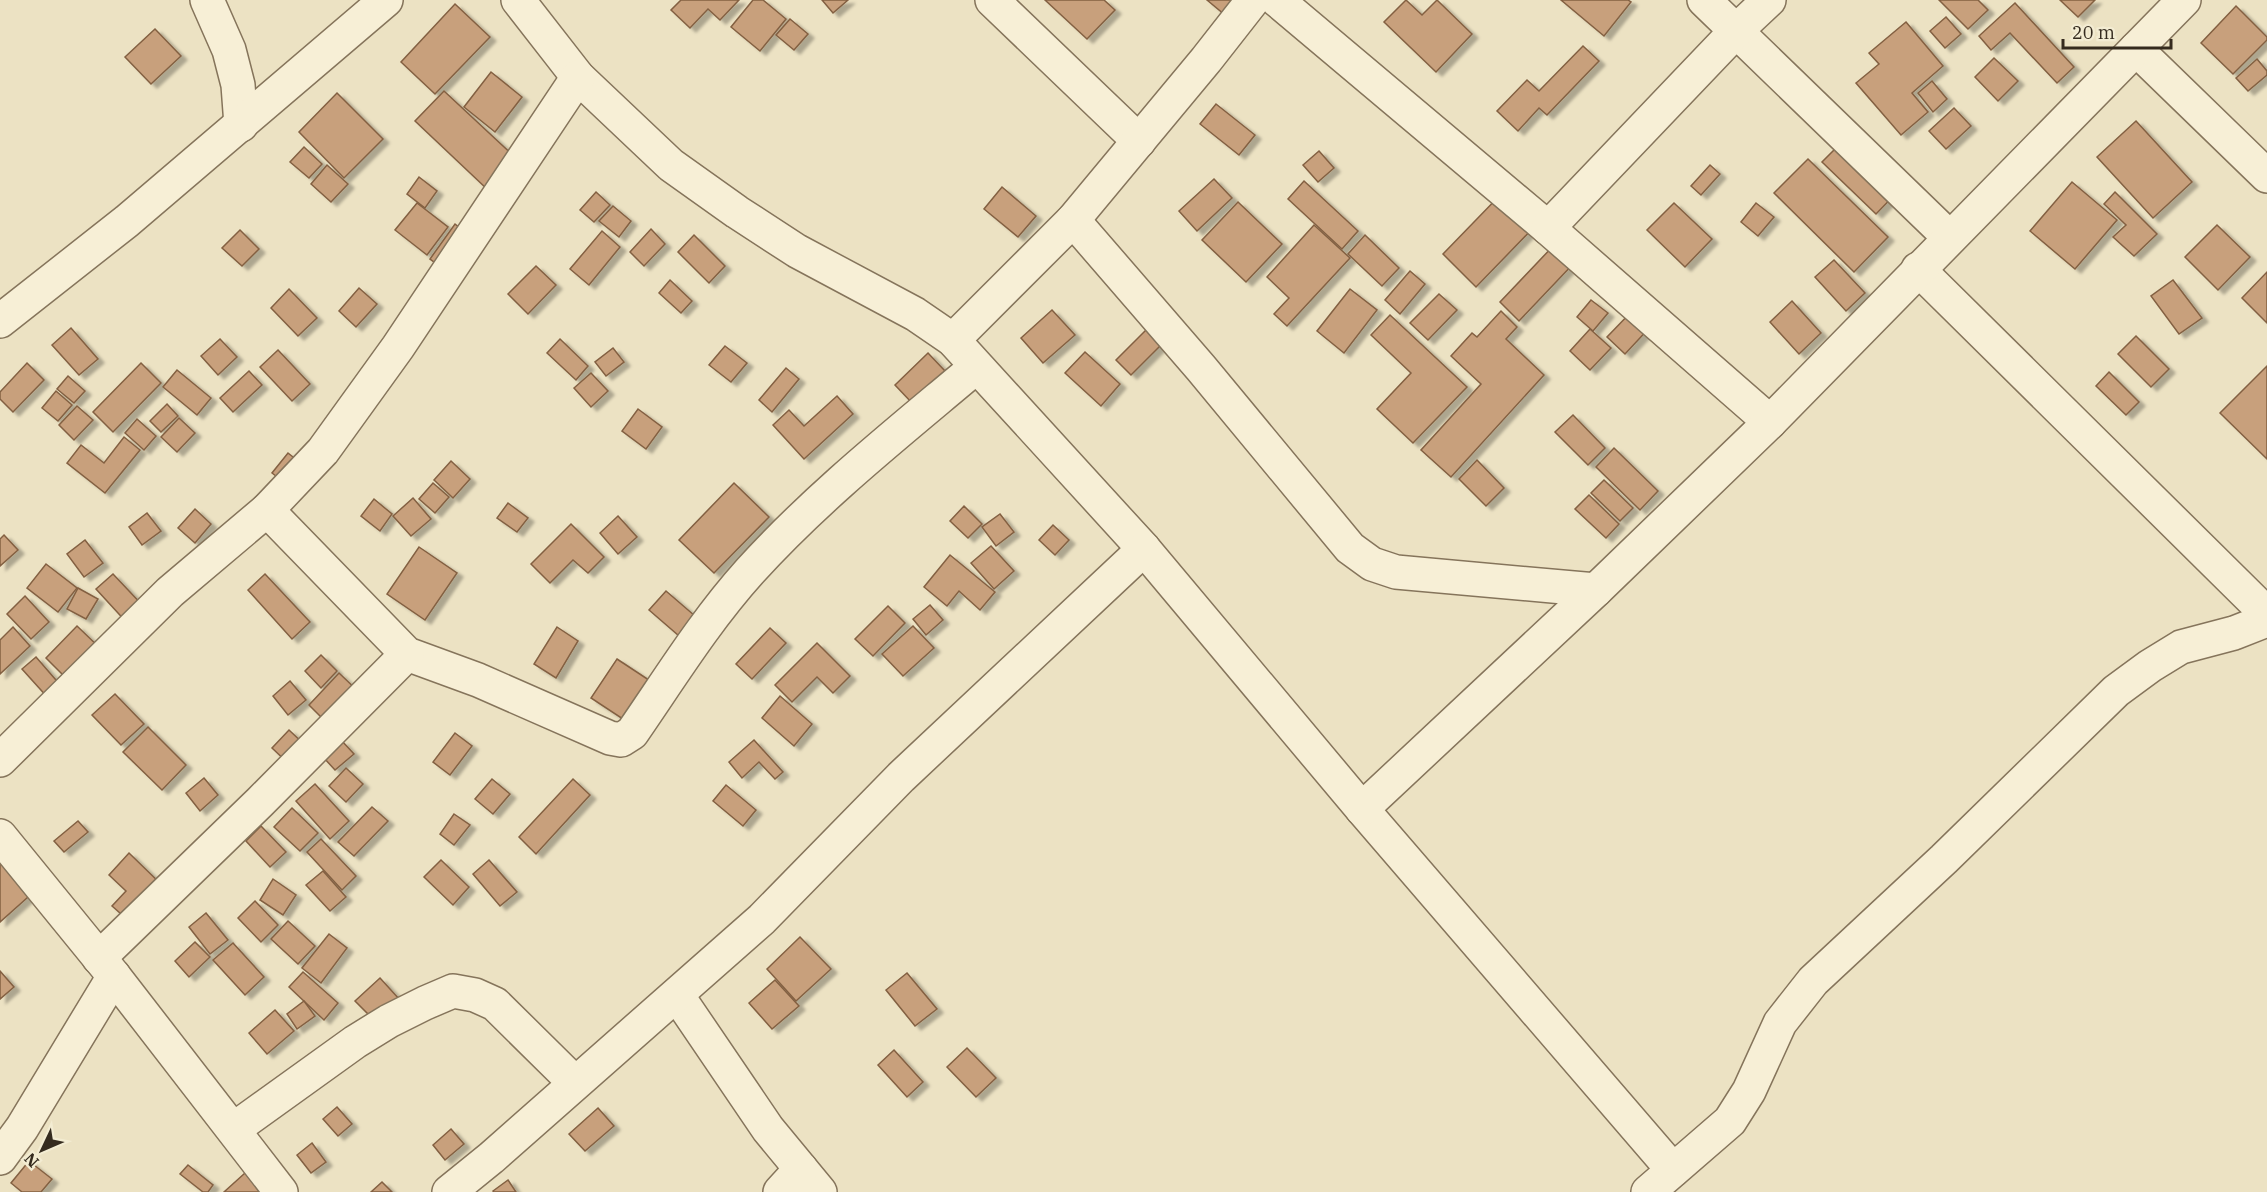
<svg xmlns="http://www.w3.org/2000/svg" width="2267" height="1192" font-family="'IBM Plex Serif',serif">
	<style>
		.building { fill: #c8a07b; stroke: #836042; stroke-width: 1.5; filter: url(#shadow) }
		.lines { fill: none; stroke-linecap: round; stroke-linejoin: round }
		.minor-casing { stroke: #85745b; stroke-width: 36 }
		.minor { stroke: #f7efd6; stroke-width: 33 }
	</style>
	<defs>
		<filter id="shadow"><feDropShadow dx="6" dy="4" stdDeviation="1.5" flood-color="#0004"/></filter>
	</defs>
	<rect width="100%" height="100%" fill="#ece2c3"/>
	<!-- building -->
	<g class="building">
		<polygon points="681,0 739,0 720,20 708,9 690,28 671,10"/>
		<polygon points="753,0 763,0 786,19 760,51 731,27"/>
		<polygon points="822,0 848,0 833,13"/>
		<polygon points="1045,0 1104,0 1115,10 1087,39"/>
		<polygon points="1207,0 1248,0 1231,20"/>
		<polygon points="1406,0 1422,15 1437,0 1472,34 1436,72 1384,22"/>
		<polygon points="1561,0 1628,0 1631,2 1604,36"/>
		<polygon points="1939,0 1978,0 1988,10 1968,29"/>
		<polygon points="2060,0 2095,0 2078,17"/>
		<polygon points="2015,3 2074,67 2057,83 2010,33 1991,50 1979,36"/>
		<polygon points="455,4 490,37 435,94 401,62"/>
		<polygon points="2236,6 2267,37 2267,40 2233,74 2201,43"/>
		<polygon points="1946,17 1961,34 1945,48 1930,31"/>
		<polygon points="790,19 808,34 794,50 776,35"/>
		<polygon points="1906,22 1943,66 1912,93 1928,112 1901,135 1856,83 1879,64 1869,53"/>
		<polygon points="155,29 181,56 151,84 125,57"/>
		<polygon points="1583,46 1599,61 1547,115 1539,108 1518,131 1497,111 1527,80 1539,91"/>
		<polygon points="1994,58 2018,81 1998,101 1975,77"/>
		<polygon points="2257,59 2267,71 2267,75 2248,91 2236,78"/>
		<polygon points="491,72 522,97 495,132 464,107"/>
		<polygon points="1932,81 1947,99 1933,112 1918,93"/>
		<polygon points="444,91 517,159 488,190 415,121"/>
		<polygon points="337,93 383,139 344,178 299,132"/>
		<polygon points="1216,104 1255,135 1239,155 1200,124"/>
		<polygon points="1954,108 1971,126 1946,149 1929,131"/>
		<polygon points="2136,121 2192,182 2153,218 2097,157"/>
		<polygon points="1855,129 1908,181 1876,214 1822,162"/>
		<polygon points="304,147 322,164 309,178 290,162"/>
		<polygon points="1319,151 1334,168 1318,182 1303,165"/>
		<polygon points="1808,159 1888,237 1854,272 1774,193"/>
		<polygon points="327,165 348,184 331,202 311,184"/>
		<polygon points="1710,165 1720,174 1701,195 1691,186"/>
		<polygon points="419,177 437,191 425,208 407,194"/>
		<polygon points="1214,179 1232,198 1197,231 1179,211"/>
		<polygon points="1304,181 1358,231 1342,249 1288,199"/>
		<polygon points="2072,182 2117,220 2075,269 2030,231"/>
		<polygon points="1002,187 1036,216 1018,237 984,209"/>
		<polygon points="1505,190 1539,222 1476,287 1443,254"/>
		<polygon points="596,192 610,205 594,222 580,210"/>
		<polygon points="2115,192 2157,234 2134,256 2113,237 2126,225 2104,204"/>
		<polygon points="1238,202 1282,244 1246,282 1202,240"/>
		<polygon points="417,203 448,227 427,255 395,230"/>
		<polygon points="1674,203 1712,239 1685,267 1647,230"/>
		<polygon points="1756,203 1774,217 1758,236 1741,222"/>
		<polygon points="613,206 631,221 619,237 599,221"/>
		<polygon points="455,224 466,233 442,268 430,259"/>
		<polygon points="1314,225 1350,258 1287,326 1274,314 1289,298 1267,277"/>
		<polygon points="2217,225 2250,257 2218,290 2185,257"/>
		<polygon points="651,229 665,244 644,266 630,252"/>
		<polygon points="240,230 259,249 242,266 222,248"/>
		<polygon points="602,231 620,247 589,285 570,269"/>
		<polygon points="694,235 725,266 709,283 678,252"/>
		<polygon points="1365,235 1399,268 1382,286 1348,254"/>
		<polygon points="1556,243 1575,262 1519,321 1500,302"/>
		<polygon points="1834,260 1865,293 1846,311 1815,277"/>
		<polygon points="536,266 556,285 528,314 508,294"/>
		<polygon points="1410,271 1425,284 1400,314 1385,300"/>
		<polygon points="2267,272 2267,323 2242,298"/>
		<polygon points="670,280 692,301 681,313 659,293"/>
		<polygon points="2173,280 2202,318 2179,334 2151,296"/>
		<polygon points="359,288 377,304 356,327 339,311"/>
		<polygon points="289,289 317,318 298,336 271,308"/>
		<polygon points="1350,289 1377,310 1344,353 1317,331"/>
		<polygon points="1439,294 1457,310 1428,340 1410,323"/>
		<polygon points="1591,300 1608,313 1593,331 1577,317"/>
		<polygon points="1792,301 1821,333 1799,354 1770,322"/>
		<polygon points="1634,309 1652,325 1625,354 1607,337"/>
		<polygon points="1052,310 1075,335 1043,363 1021,338"/>
		<polygon points="1501,311 1517,327 1506,339 1544,375 1451,477 1421,450 1481,384 1451,356 1472,333 1477,337"/>
		<polygon points="1390,315 1467,387 1413,443 1377,409 1411,373 1371,335"/>
		<polygon points="1153,323 1168,338 1131,375 1116,360"/>
		<polygon points="71,328 98,359 79,375 52,345"/>
		<polygon points="1590,329 1611,348 1590,370 1570,351"/>
		<polygon points="2136,336 2169,369 2151,387 2118,354"/>
		<polygon points="220,339 237,357 218,375 201,356"/>
		<polygon points="560,339 588,366 576,380 547,353"/>
		<polygon points="725,346 747,363 731,382 709,365"/>
		<polygon points="613,348 624,362 606,376 595,362"/>
		<polygon points="278,350 310,384 292,401 260,367"/>
		<polygon points="1085,352 1120,384 1101,406 1065,373"/>
		<polygon points="928,353 945,371 912,403 895,385"/>
		<polygon points="27,363 44,380 13,412 0,399 0,392"/>
		<polygon points="141,363 161,383 113,432 93,412"/>
		<polygon points="2267,366 2267,459 2220,413"/>
		<polygon points="786,368 799,379 772,412 759,400"/>
		<polygon points="177,370 211,398 197,415 163,387"/>
		<polygon points="249,371 262,385 233,412 220,398"/>
		<polygon points="2109,372 2139,402 2126,415 2096,386"/>
		<polygon points="591,373 608,391 591,407 574,388"/>
		<polygon points="68,376 85,391 74,403 57,389"/>
		<polygon points="56,391 72,405 58,421 42,408"/>
		<polygon points="837,396 853,414 804,459 773,425 789,410 804,426"/>
		<polygon points="167,404 178,416 161,432 150,421"/>
		<polygon points="77,406 93,420 74,440 59,425"/>
		<polygon points="638,409 662,427 646,449 622,431"/>
		<polygon points="1573,415 1605,448 1588,465 1555,432"/>
		<polygon points="179,418 195,433 177,452 161,437"/>
		<polygon points="137,419 156,436 144,450 125,433"/>
		<polygon points="124,437 140,450 105,493 67,463 81,445 104,463"/>
		<polygon points="1614,448 1658,491 1640,510 1596,467"/>
		<polygon points="288,453 307,468 291,488 272,473"/>
		<polygon points="1477,460 1504,488 1486,506 1459,479"/>
		<polygon points="451,461 470,479 453,498 434,480"/>
		<polygon points="1604,480 1633,508 1620,521 1591,493"/>
		<polygon points="433,483 449,497 435,513 419,499"/>
		<polygon points="734,483 769,517 714,573 679,540"/>
		<polygon points="1589,495 1619,524 1606,538 1575,509"/>
		<polygon points="413,498 431,519 411,536 393,516"/>
		<polygon points="374,499 392,514 380,531 361,516"/>
		<polygon points="508,503 528,518 517,532 497,518"/>
		<polygon points="964,506 982,524 968,538 950,521"/>
		<polygon points="195,509 211,524 195,543 178,528"/>
		<polygon points="147,513 161,531 142,545 129,527"/>
		<polygon points="1000,514 1014,532 996,546 982,527"/>
		<polygon points="618,516 637,537 618,554 600,533"/>
		<polygon points="571,524 604,557 588,573 573,560 550,583 531,564"/>
		<polygon points="1053,525 1069,540 1055,555 1039,540"/>
		<polygon points="4,535 18,550 0,566 0,539"/>
		<polygon points="85,540 103,563 84,577 67,554"/>
		<polygon points="991,546 1014,571 994,589 971,563"/>
		<polygon points="419,547 457,573 425,620 387,594"/>
		<polygon points="950,555 995,592 980,610 959,591 947,606 924,587"/>
		<polygon points="46,564 77,588 58,612 27,588"/>
		<polygon points="113,574 146,609 129,625 96,589"/>
		<polygon points="265,574 310,622 292,639 248,590"/>
		<polygon points="78,588 98,599 86,619 67,609"/>
		<polygon points="666,591 702,622 686,642 649,610"/>
		<polygon points="25,596 49,622 31,639 7,614"/>
		<polygon points="930,605 943,620 926,635 913,619"/>
		<polygon points="888,606 905,623 873,656 855,639"/>
		<polygon points="77,626 101,649 70,682 46,658"/>
		<polygon points="913,626 934,648 903,676 882,654"/>
		<polygon points="13,627 30,646 0,674 0,640"/>
		<polygon points="557,627 578,641 556,678 534,664"/>
		<polygon points="770,628 786,643 752,679 736,664"/>
		<polygon points="817,643 850,676 833,693 817,677 792,702 775,685"/>
		<polygon points="321,655 337,671 321,688 305,671"/>
		<polygon points="36,657 62,687 49,699 22,669"/>
		<polygon points="617,659 661,688 635,727 591,698"/>
		<polygon points="339,673 361,694 330,726 309,705"/>
		<polygon points="290,681 306,700 288,715 273,696"/>
		<polygon points="115,694 144,724 121,745 92,715"/>
		<polygon points="780,696 812,724 794,746 762,718"/>
		<polygon points="148,727 186,765 162,790 123,752"/>
		<polygon points="289,730 307,747 290,765 272,748"/>
		<polygon points="455,733 472,746 450,775 433,762"/>
		<polygon points="754,740 783,772 775,779 759,762 742,778 729,762"/>
		<polygon points="342,741 354,754 335,770 324,758"/>
		<polygon points="346,768 363,784 346,802 329,786"/>
		<polygon points="204,778 218,795 200,811 186,793"/>
		<polygon points="492,779 510,794 493,814 475,799"/>
		<polygon points="573,779 590,795 536,854 519,837"/>
		<polygon points="315,784 349,821 330,839 296,801"/>
		<polygon points="726,785 756,810 743,826 713,801"/>
		<polygon points="372,807 388,821 354,856 338,842"/>
		<polygon points="292,808 318,833 300,851 274,827"/>
		<polygon points="454,814 470,825 454,845 440,834"/>
		<polygon points="78,821 88,832 64,852 54,841"/>
		<polygon points="261,826 286,852 270,867 246,841"/>
		<polygon points="0,832 46,881 0,922"/>
		<polygon points="321,839 356,876 342,890 307,852"/>
		<polygon points="129,853 163,886 129,921 112,906 126,891 109,875"/>
		<polygon points="441,860 469,887 453,905 424,877"/>
		<polygon points="489,860 517,892 500,906 473,874"/>
		<polygon points="323,871 346,897 330,911 306,885"/>
		<polygon points="273,879 296,895 283,915 260,900"/>
		<polygon points="255,901 278,925 261,942 238,918"/>
		<polygon points="206,913 228,940 210,954 189,927"/>
		<polygon points="288,921 315,946 298,964 271,939"/>
		<polygon points="329,934 347,948 321,983 302,968"/>
		<polygon points="800,937 831,969 796,1001 767,969"/>
		<polygon points="195,942 210,957 189,977 175,961"/>
		<polygon points="233,943 264,977 245,995 213,960"/>
		<polygon points="0,971 14,987 0,999"/>
		<polygon points="303,972 338,1003 324,1020 289,987"/>
		<polygon points="907,973 937,1009 915,1026 886,990"/>
		<polygon points="380,978 400,1000 376,1022 355,1001"/>
		<polygon points="775,980 799,1006 772,1029 749,1003"/>
		<polygon points="304,1001 315,1016 297,1029 287,1014"/>
		<polygon points="275,1010 294,1031 267,1054 249,1033"/>
		<polygon points="967,1048 996,1078 976,1097 947,1067"/>
		<polygon points="894,1050 923,1082 907,1097 878,1065"/>
		<polygon points="337,1107 352,1124 338,1136 323,1119"/>
		<polygon points="598,1108 614,1126 585,1151 569,1134"/>
		<polygon points="451,1129 464,1144 445,1160 433,1145"/>
		<polygon points="312,1143 326,1162 311,1173 297,1155"/>
		<polygon points="29,1161 52,1179 41,1192 22,1192 11,1183"/>
		<polygon points="188,1165 213,1185 208,1192 203,1192 180,1174"/>
		<polygon points="245,1173 262,1192 224,1192"/>
		<polygon points="508,1180 516,1192 494,1192 493,1191"/>
		<polygon points="382,1182 392,1192 371,1192"/>
	</g>
	<g class="lines">
		<defs>
			<g id="minor">
				<polyline points="207,0 229,50 238,85 241,125"/>
				<polyline points="518,0 578,77 671,165 737,212 797,251 915,314 953,340 1144,549 1362,809 1673,1170"/>
				<polyline points="992,0 1139,141"/>
				<polyline points="1277,0 1548,228 1770,422"/>
				<polyline points="1704,0 1950,238"/>
				<polyline points="2136,49 2267,176"/>
				<polyline points="1073,220 1201,368 1350,548 1372,564 1396,572 1596,590"/>
				<polyline points="1548,228 1736,31 1769,0"/>
				<polyline points="1918,269 2267,614"/>
				<polyline points="0,321 127,221 386,0"/>
				<polyline points="953,340 1073,220 1206,60 1253,0"/>
				<path d="M 267,510 L 407,654 L 478,680 L 610,738 L 621,740 L 632,733 C 670,678 705,621 750,571 C 818,496 899,432 976,367"/>
				<polyline points="0,760 170,592 267,510 323,451 398,347 578,77"/>
				<polyline points="1362,809 1596,590 1770,422 2184,0"/>
				<polyline points="0,836 114,976 281,1192"/>
				<polyline points="99,958 260,802 407,654"/>
				<polyline points="677,995 768,1129 820,1192"/>
				<polyline points="234,1129 355,1042 389,1021 425,1003 453,991 475,995 495,1004 575,1083"/>
				<polyline points="0,1158 22,1128 114,976"/>
				<polyline points="449,1192 491,1158 762,919 901,777 1144,549"/>
				<polyline points="780,1192 801,1169"/>
				<polyline points="1648,1192 1730,1121 1749,1091 1780,1023 1813,981 1944,859 2116,691 2150,666 2181,647 2234,633 2267,620"/>
			</g>
		</defs>
		<!-- minor casing -->
		<use href="#minor" class="minor-casing"/>
		<!-- minor -->
		<use href="#minor" class="minor"/>
	</g>
	<!-- north arrow -->
	<g transform="translate(42 1150) rotate(226)" stroke="#f3ecd2" stroke-width="4.5" paint-order="stroke">
	<path d="M0-4.5L10 22L0 15L-10 22Z" fill="#352b1e"/>
	<text y="-9" font-size="16" font-weight="bold" text-anchor="middle" fill="#352b1e">N</text>
	</g>
	<!-- scale -->
	<path d="M2063 39v9h108v-9" fill="none" stroke="#352b1e" stroke-width="3"/>
	<text x="2072" y="39" font-size="18" fill="#352b1e" stroke="#f3ecd2" stroke-width="4.5" paint-order="stroke">20 m</text>
</svg>
